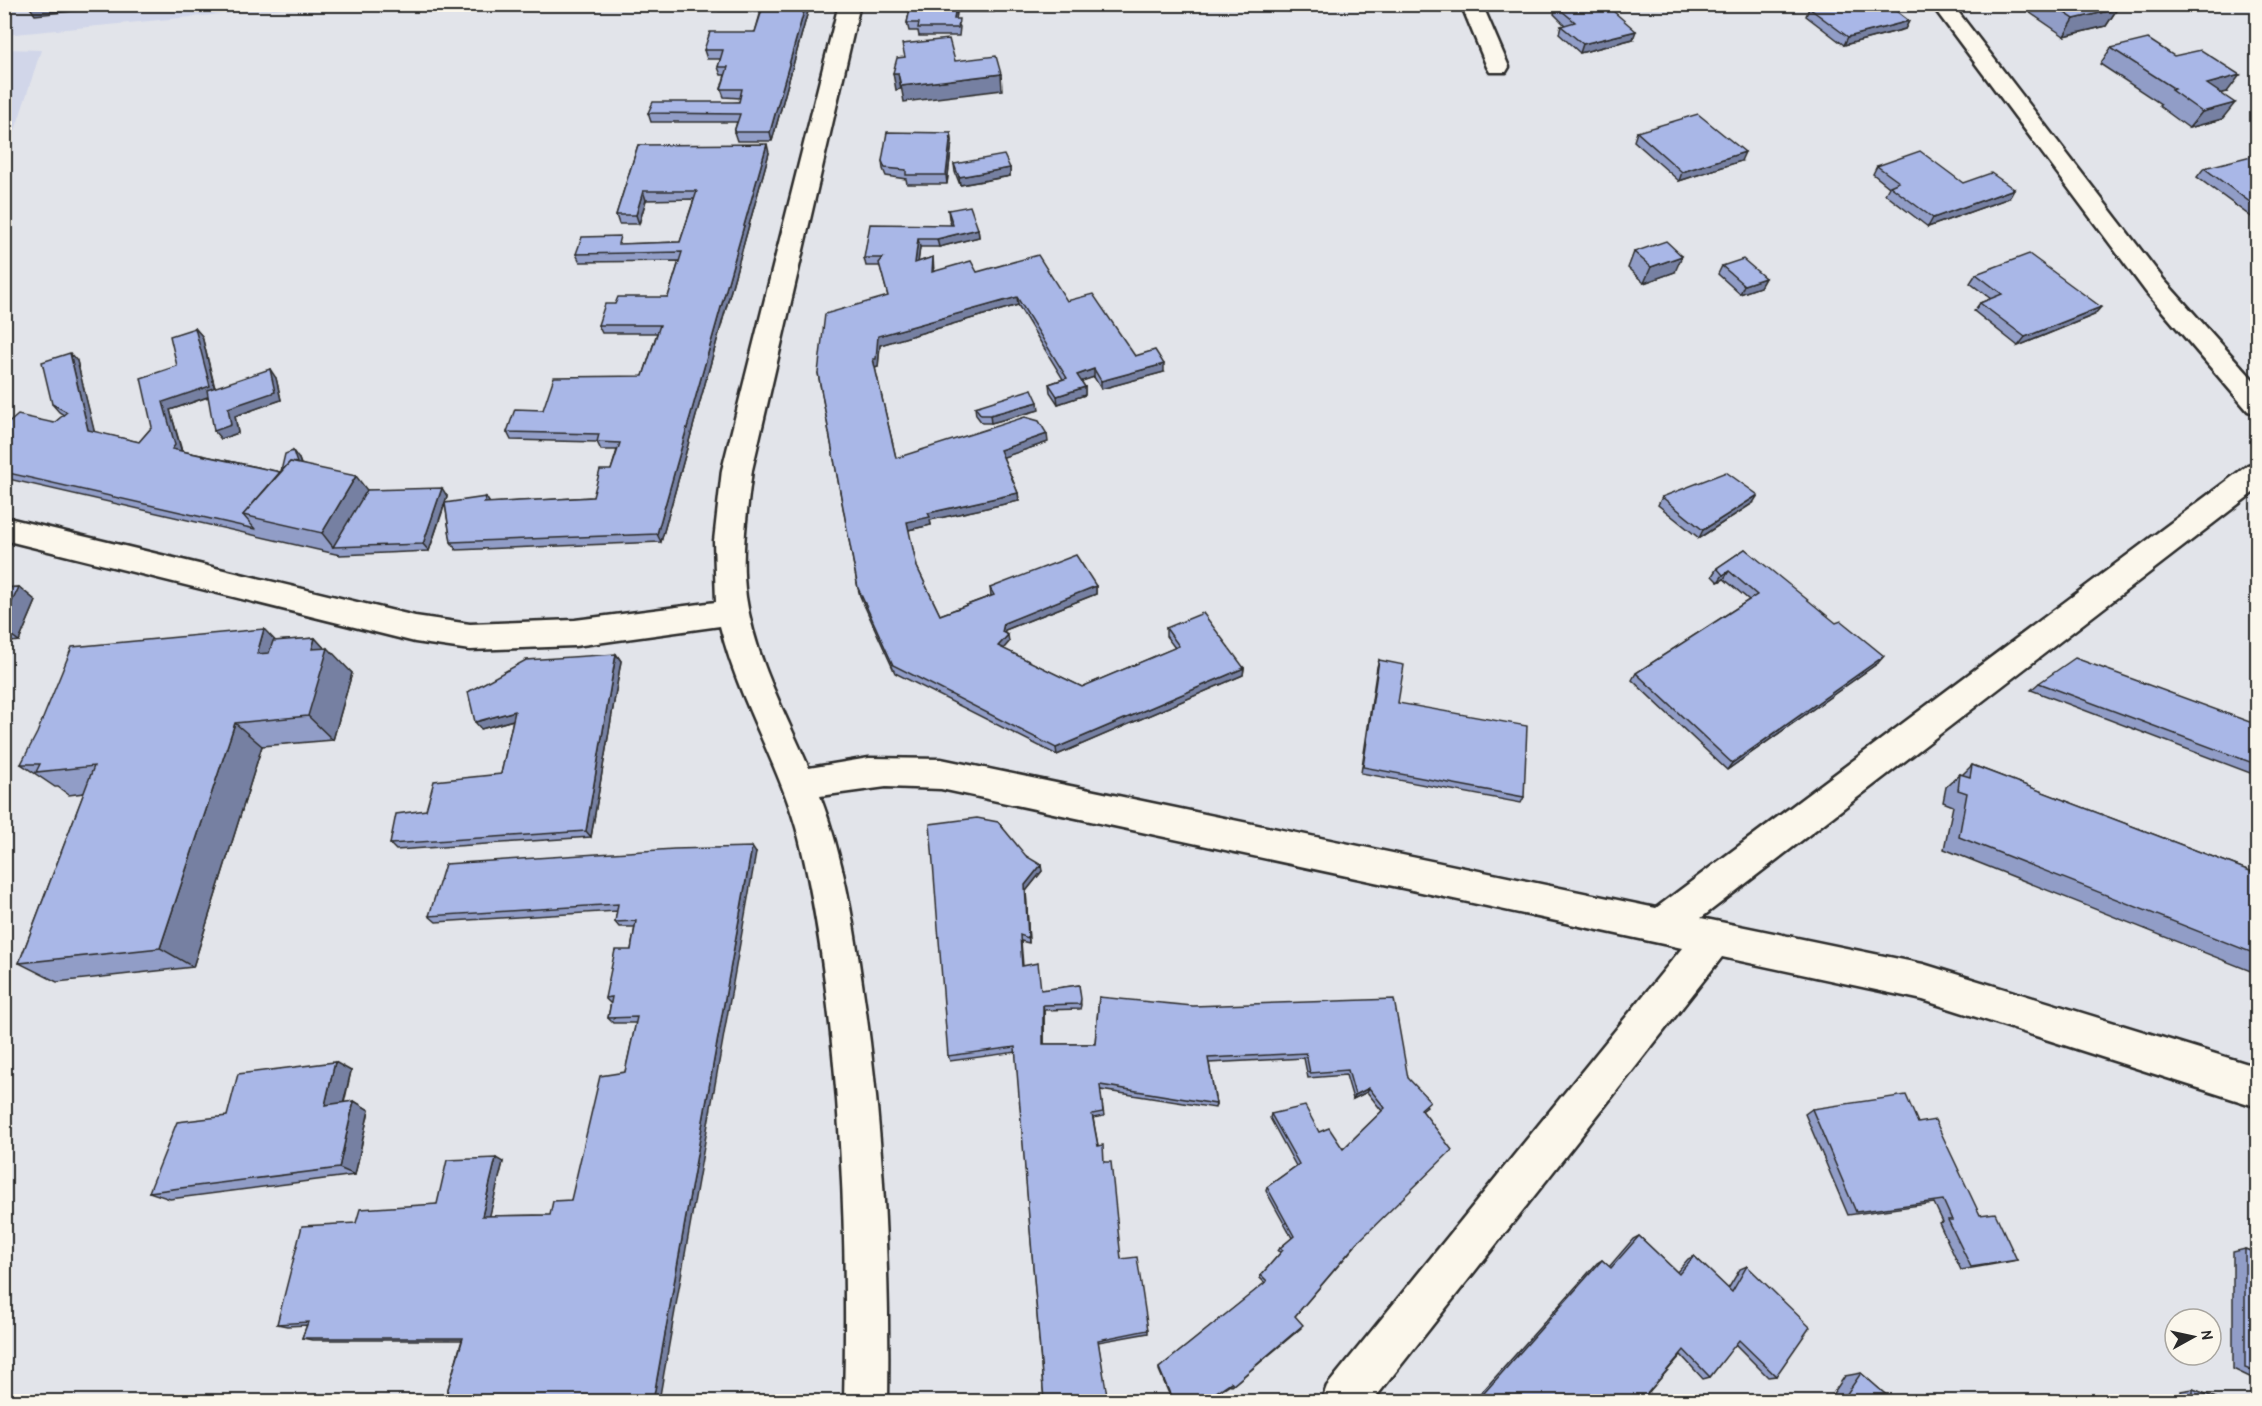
<svg xmlns="http://www.w3.org/2000/svg" width="2262" height="1406" font-family="'Patrick Hand',sans-serif">
	<style>
		.built { fill: #d1d6e9 }
		.lines { fill: none; stroke-linecap: round; stroke-linejoin: round }
		.minor-casing { stroke: #2b2b2b; stroke-width: 5 }
		.minor { fill: #fbf7ec; fill-rule: evenodd }
		.wall { fill: #919dc7; stroke: #2b2b2b; stroke-width: 1.5 }
		.shaded-wall { fill: #7680a2; stroke: #2b2b2b; stroke-width: 1.5 }
		.building { fill: #a9b7e7; stroke: #2b2b2b; stroke-width: 1.5 }
	</style>
	<rect width="100%" height="100%" fill="#e2e4ea"/>
	<filter id="ink" filterUnits="userSpaceOnUse"><feTurbulence type="fractalNoise" baseFrequency=".0167" numOctaves="2"/><feDisplacementMap in="SourceGraphic" scale="12" xChannelSelector="R" yChannelSelector="G"/><feConvolveMatrix kernelMatrix="1 2 1 2 8 2 1 2 1" color-interpolation-filters="sRGB"/></filter>
	<g filter="url(#ink)">
		<!-- built -->
		<g class="built">
			<polygon points="304,4 305,6 5,35 5,5"/>
			<polygon points="5,49 41,50 5,162 4,49"/>
		</g>
		<g class="lines">
			<defs>
				<g id="minor">
					<path d="M 839,4 L 860,4 L 752,470 C 747,512 740,555 746,597 C 755,658 785,713 809,768 L 869,758 L 941,759 L 1656,908 L 2248,465 L 2258,462 L 2258,489 L 1701,918 L 1923,964 L 2258,1067 L 2258,1107 L 1923,1000 L 1722,957 L 1372,1402 L 1321,1402 L 1327,1386 L 1682,948 L 941,789 L 886,787 L 820,796 C 844,858 854,925 863,990 C 883,1126 890,1264 888,1402 L 844,1402 C 847,1282 844,1163 832,1044 C 825,975 816,905 799,838 C 780,765 738,700 720,626 L 575,646 L 470,650 L 415,642 L 4,540 L 4,517 L 415,616 L 470,624 L 575,620 L 716,602 L 714,541 L 722,470 Z"/>
					<polygon points="1461,4 1482,4 1509,67 1506,72 1490,72 1487,67"/>
					<polygon points="1931,4 1952,4 2164,280 2258,385 2258,414 2248,411 2146,292"/>
				</g>
			</defs>
			<!-- minor casing -->
			<use href="#minor" class="minor-casing"/>
			<!-- minor -->
			<use href="#minor" class="minor"/>
		</g>
		<!-- wall -->
		<g class="wall">
			<polygon points="717,4 810,4 772,141 737,141 734,132 737,122 651,122 648,113 739,102 740,98 724,97 721,89 725,75 721,75 718,67 721,59 707,59 704,50 755,32 761,11 719,11"/>
			<polygon points="911,4 995,4 994,12 957,12 956,19 960,27 959,36 919,36 918,31 909,31 907,23"/>
			<polygon points="2017,4 2109,4 2117,9 2106,26 2064,36"/>
			<polygon points="1556,6 1633,39 1580,53 1559,34 1561,26 1565,25 1554,14"/>
			<polygon points="1809,8 1909,21 1905,29 1844,45 1806,16"/>
			<polygon points="2111,48 2227,92 2221,93 2222,119 2189,128 2159,106 2161,104 2100,64"/>
			<polygon points="1637,132 1741,161 1679,181 1634,141"/>
			<polygon points="951,133 952,141 947,184 907,184 906,179 886,176 883,169 882,161"/>
			<polygon points="638,145 769,153 661,542 456,550 451,542 445,504 429,551 340,555 4,478 4,427 54,423 64,415 59,412 52,404 77,361 94,432 139,442 152,427 177,366 195,328 202,336 215,388 276,378 281,400 235,416 238,433 221,439 208,397 170,410 182,451 280,472 299,459 301,464 367,490 447,496 445,503 489,503 593,497 611,470 617,450 601,450 597,442 511,440 507,432 543,410 643,376 657,333 602,333 598,325 615,304 668,297 679,261 580,262 576,254 623,244 680,242 694,199 646,200 639,224 619,224 616,215"/>
			<polygon points="2258,160 2258,224 2255,222 2254,219 2197,177 2204,168"/>
			<polygon points="954,164 1010,168 1010,176 960,185 955,172"/>
			<polygon points="1877,166 1963,183 2009,198 1928,227 1885,194 1889,187 1873,174"/>
			<polygon points="948,210 978,229 979,237 939,247 920,247 918,262 933,257 934,272 977,272 1067,301 1135,356 1164,372 1101,389 1094,377 1081,381 1085,387 1085,395 1058,404 1050,392 1049,384 1063,379 1018,305 880,345 878,367 875,368 896,458 1048,442 1003,457 1018,493 1019,501 930,520 931,525 908,530 917,567 940,615 991,596 990,588 1096,586 1096,594 1005,630 1004,633 1009,642 1003,649 1082,687 1175,648 1166,636 1166,628 1244,668 1243,675 1057,755 895,673 860,596 858,588 818,373 888,296 880,266 866,266 864,258 951,225 949,218"/>
			<polygon points="1634,252 1675,272 1644,283 1628,268"/>
			<polygon points="1722,266 1765,278 1760,287 1740,294 1718,274"/>
			<polygon points="1976,274 2094,315 2018,346 1974,311 1980,303 1991,299 1970,283"/>
			<polygon points="975,407 1039,410 991,423 982,423 976,415"/>
			<polygon points="1662,497 1753,503 1699,538 1658,505"/>
			<polygon points="1745,549 1878,663 1727,770 1632,680 1636,673 1749,600 1724,579 1718,582 1712,576 1717,568"/>
			<polygon points="19,587 36,601 19,641 4,643 4,588"/>
			<polygon points="315,638 324,648 352,673 333,740 262,746 193,967 57,982 19,963 84,793 69,795 58,787 55,787 21,764 275,641"/>
			<polygon points="616,654 621,661 591,837 396,850 390,844 501,774 513,720 481,729"/>
			<polygon points="1379,660 1398,703 1524,797 1521,803 1361,773 1377,667"/>
			<polygon points="2039,683 2258,725 2258,776 2031,690"/>
			<polygon points="1972,765 2258,874 2258,974 1944,849 1953,806 1943,802 1946,787 1960,774 1962,775"/>
			<polygon points="756,853 514,1399 453,1400 445,1399 462,1340 312,1340 302,1338 307,1325 287,1326 277,1324 356,1223 437,1204 503,1162 489,1216 550,1215 571,1200 625,1072 636,1023 613,1023 608,1018 611,1003 610,1003 605,998 631,950 635,927 619,927 615,922 617,911 436,922 429,916"/>
			<polygon points="1026,856 1042,871 1026,891 1029,943 1021,941 1023,966 1042,990 1079,985 1081,1005 1080,1009 1044,1010 1044,1044 1095,1044 1099,997 1408,1078 1427,1106 1422,1110 1355,1246 1295,1316 1301,1328 1232,1386 1230,1384 1204,1401 1172,1401 1159,1370 1159,1368 1265,1283 1260,1278 1261,1275 1281,1252 1278,1251 1280,1248 1292,1238 1266,1191 1267,1187 1296,1166 1270,1118 1271,1114 1319,1132 1343,1149 1382,1111 1367,1092 1353,1099 1346,1075 1308,1078 1304,1058 1209,1063 1216,1104 1215,1108 1100,1090 1104,1116 1093,1118 1098,1146 1104,1162 1121,1259 1148,1330 1148,1333 1098,1342 1107,1398 1045,1401 1044,1400 1016,1052 950,1061 948,1056"/>
			<polygon points="351,1071 344,1103 354,1101 369,1110 355,1175 170,1199 149,1192 227,1116"/>
			<polygon points="1812,1109 1918,1123 1980,1215 2017,1260 2007,1262 1961,1270 1939,1223 1943,1222 1934,1203 1848,1215 1805,1114"/>
			<polygon points="1639,1236 1677,1272 1688,1259 1694,1256 1728,1289 1740,1269 1747,1266 1776,1376 1768,1377 1735,1344 1710,1377 1703,1379 1681,1355 1641,1401 1474,1401 1597,1263 1602,1260 1609,1267 1633,1239"/>
			<polygon points="2245,1249 2258,1254 2258,1381 2233,1369 2233,1252"/>
			<polygon points="1861,1373 1893,1401 1828,1401 1845,1376"/>
			<polygon points="2193,1389 2223,1401 2181,1401 2181,1391"/>
		</g>
		<!-- shaded-wall -->
		<g class="shaded-wall">
			<polygon points="47,4 121,4 121,6 35,15 29,6"/>
			<polygon points="806,4 810,4 772,141 770,132"/>
			<polygon points="956,4 957,12 955,28 954,19"/>
			<polygon points="2117,9 2106,26 2064,36 2074,19"/>
			<polygon points="1909,21 1905,29 1844,45 1848,37"/>
			<polygon points="1636,31 1633,39 1580,53 1583,44"/>
			<polygon points="893,73 898,73 901,89 896,90"/>
			<polygon points="1001,74 1002,90 904,102 901,86"/>
			<polygon points="2240,75 2227,92 2195,100 2207,84"/>
			<polygon points="2235,103 2222,119 2189,128 2202,112"/>
			<polygon points="951,133 952,141 947,184 946,175"/>
			<polygon points="767,144 769,153 661,542 657,534"/>
			<polygon points="1745,152 1741,161 1679,181 1682,172"/>
			<polygon points="1010,168 1010,176 960,185 959,177"/>
			<polygon points="2014,189 2009,198 1928,227 1933,218"/>
			<polygon points="643,191 646,200 639,224 636,215"/>
			<polygon points="978,229 979,237 939,247 937,239"/>
			<polygon points="918,239 920,247 917,271 915,263"/>
			<polygon points="1682,256 1675,272 1644,283 1651,267"/>
			<polygon points="1765,278 1760,287 1740,294 1744,285"/>
			<polygon points="1017,297 1018,305 880,345 878,367 875,368 873,359 878,336"/>
			<polygon points="2101,307 2094,315 2018,346 2025,337"/>
			<polygon points="195,328 202,336 216,394 170,410 182,453 172,449 163,402"/>
			<polygon points="70,353 77,361 96,438 88,430"/>
			<polygon points="1164,364 1164,372 1101,389 1101,381"/>
			<polygon points="270,369 276,378 281,400 235,416 238,433 221,439 214,431 228,408"/>
			<polygon points="1094,369 1094,377 1077,383 1077,375"/>
			<polygon points="1085,387 1085,395 1058,404 1057,396"/>
			<polygon points="1038,402 1039,410 991,423 990,415"/>
			<polygon points="1047,434 1048,442 1001,458 1000,450"/>
			<polygon points="293,451 299,459 307,484 274,522"/>
			<polygon points="356,476 373,498 333,547 322,533"/>
			<polygon points="442,488 447,496 429,551 423,544"/>
			<polygon points="1018,493 1019,501 930,520 931,525 908,530 907,522 928,513"/>
			<polygon points="1758,495 1753,503 1699,538 1703,530"/>
			<polygon points="486,497 491,505 484,503"/>
			<polygon points="1729,571 1724,579 1718,582 1723,575"/>
			<polygon points="1096,586 1096,594 1005,630 1003,640 1002,632 1004,623"/>
			<polygon points="19,587 36,601 19,641 4,630 4,618"/>
			<polygon points="264,629 289,655 257,654"/>
			<polygon points="1008,635 1009,642 999,654 998,646"/>
			<polygon points="315,638 327,651 328,648 352,673 333,740 308,716 312,649"/>
			<polygon points="616,654 621,661 591,837 586,831"/>
			<polygon points="1884,656 1878,663 1727,770 1732,763"/>
			<polygon points="1244,668 1243,675 1057,755 1056,748"/>
			<polygon points="515,711 520,718 481,729 475,722"/>
			<polygon points="235,723 262,746 193,967 160,948"/>
			<polygon points="752,847 756,853 659,1401 653,1401"/>
			<polygon points="1041,865 1042,871 1026,891 1029,943 1025,885"/>
			<polygon points="1043,1005 1044,1010 1044,1049 1043,1044"/>
			<polygon points="335,1062 351,1071 341,1113 325,1105"/>
			<polygon points="1369,1088 1367,1092 1353,1099 1355,1095"/>
			<polygon points="354,1101 369,1110 355,1175 339,1168"/>
			<polygon points="496,1158 503,1162 489,1219 482,1216"/>
		</g>
		<!-- building -->
		<g class="building">
			<polygon points="30,4 47,4 29,6"/>
			<polygon points="764,4 806,4 770,132 734,132 740,114 648,113 653,102 739,102 742,89 721,89 728,67 718,67 723,50 704,50 710,32 755,32"/>
			<polygon points="911,4 956,4 954,19 959,19 958,28 918,28 919,23 907,23"/>
			<polygon points="1560,4 1605,4 1636,31 1583,44 1561,26 1575,22 1556,6"/>
			<polygon points="1822,4 1887,4 1909,21 1848,37 1809,8"/>
			<polygon points="2051,4 2109,4 2117,9 2074,19"/>
			<polygon points="949,39 955,61 996,56 1001,74 901,86 898,73 893,73 897,58 905,57 902,44"/>
			<polygon points="2148,39 2174,56 2201,50 2240,75 2207,84 2235,103 2202,112 2171,90 2175,89 2111,48"/>
			<polygon points="1698,114 1745,152 1682,172 1637,132"/>
			<polygon points="887,132 951,133 946,175 906,175 906,170 885,168 882,161"/>
			<polygon points="767,144 657,534 451,542 445,503 486,497 484,503 593,497 600,470 611,470 620,443 597,442 599,434 507,432 515,409 543,410 554,377 643,376 660,325 598,325 605,304 615,304 618,297 668,297 682,252 576,254 582,237 620,236 618,244 680,242 697,191 643,191 636,215 616,215 638,145"/>
			<polygon points="1920,151 1963,183 1991,173 2014,189 1933,218 1890,186 1899,182 1877,166"/>
			<polygon points="1004,155 1010,168 959,177 954,164"/>
			<polygon points="2251,156 2258,160 2258,208 2204,168"/>
			<polygon points="970,206 978,229 937,239 918,239 915,263 933,257 932,272 971,261 977,272 1038,255 1067,301 1093,294 1135,356 1155,350 1164,364 1101,381 1094,369 1077,375 1085,387 1057,396 1049,384 1067,378 1017,297 878,336 876,359 873,359 896,458 1025,417 1039,421 1047,434 1000,450 1018,493 928,513 930,517 907,522 917,567 940,615 994,595 990,588 1076,555 1096,586 1004,623 1002,632 1008,635 998,646 1082,687 1179,646 1166,628 1203,613 1244,668 1056,748 893,665 858,588 818,373 825,314 888,296 879,263 883,258 864,258 870,224 953,225 948,210"/>
			<polygon points="1666,241 1682,256 1651,267 1634,252"/>
			<polygon points="2029,254 2101,307 2025,337 1980,303 2002,294 1976,274"/>
			<polygon points="1743,259 1765,278 1744,285 1722,266"/>
			<polygon points="195,328 210,386 163,402 175,445 172,449 280,472 243,515 255,529 4,472 4,427 18,415 54,423 67,412 52,404 42,362 70,353 88,430 139,442 152,427 141,378 177,366 170,336"/>
			<polygon points="270,369 275,392 228,408 231,425 214,431 207,390"/>
			<polygon points="1032,389 1038,402 990,415 981,415 975,407"/>
			<polygon points="293,451 297,463 290,462 281,471 285,454"/>
			<polygon points="290,462 356,476 322,533 243,515"/>
			<polygon points="1726,472 1758,495 1703,530 1662,497"/>
			<polygon points="442,488 423,544 333,547 367,490"/>
			<polygon points="1745,549 1836,623 1841,621 1884,656 1732,763 1636,673 1757,595 1729,571 1723,575 1717,568"/>
			<polygon points="19,587 4,618 4,588"/>
			<polygon points="264,629 257,654 269,653 273,641 315,638 312,649 328,648 308,716 235,723 160,948 19,963 94,766 36,772 40,764 21,764 37,733 72,647"/>
			<polygon points="616,654 586,831 390,844 396,814 426,810 434,781 501,774 515,711 475,722 468,692 526,660"/>
			<polygon points="2075,658 2258,725 2258,765 2039,683"/>
			<polygon points="1379,660 1404,665 1398,703 1527,726 1524,797 1363,767"/>
			<polygon points="1972,765 2258,874 2258,955 1959,837 1967,793 1958,790 1960,774 1970,777"/>
			<polygon points="977,818 998,822 1026,856 1041,865 1025,885 1028,938 1020,935 1022,966 1038,963 1041,990 1079,985 1081,999 1080,1004 1043,1005 1043,1044 1095,1044 1099,997 1193,1006 1394,999 1408,1078 1430,1101 1421,1109 1452,1150 1357,1243 1295,1316 1303,1325 1233,1385 1231,1382 1203,1401 1173,1401 1159,1368 1267,1281 1261,1275 1283,1250 1280,1248 1294,1236 1267,1187 1299,1164 1271,1114 1305,1106 1319,1132 1329,1128 1343,1149 1385,1108 1369,1088 1355,1095 1348,1070 1310,1073 1306,1053 1208,1058 1216,1104 1100,1085 1103,1112 1092,1114 1098,1146 1103,1145 1104,1162 1111,1162 1121,1259 1137,1257 1148,1330 1098,1340 1107,1396 1044,1400 1015,1047 948,1056 930,824"/>
			<polygon points="752,847 653,1401 514,1401 515,1397 445,1399 463,1338 302,1338 308,1322 277,1324 302,1226 356,1223 360,1209 437,1204 447,1160 496,1158 482,1216 550,1215 553,1201 571,1200 600,1076 625,1072 637,1017 608,1018 612,997 605,998 615,950 631,950 636,921 615,922 618,904 429,916 445,864 674,849"/>
			<polygon points="335,1062 325,1105 354,1101 339,1168 149,1192 177,1122 227,1116 238,1074"/>
			<polygon points="1906,1095 1918,1123 1935,1120 1980,1215 1995,1213 2017,1260 1971,1267 1948,1220 1952,1220 1943,1200 1856,1212 1812,1109"/>
			<polygon points="1639,1236 1679,1274 1694,1256 1732,1292 1747,1266 1810,1327 1776,1376 1739,1340 1710,1377 1684,1350 1641,1401 1477,1401 1602,1260 1611,1268"/>
			<polygon points="2245,1249 2258,1254 2258,1373 2245,1368"/>
			<polygon points="1861,1373 1893,1401 1842,1401"/>
			<polygon points="2193,1389 2223,1401 2193,1401"/>
		</g>
	</g>
	<!-- margin -->
	<rect width="2262" height="1406" fill="none" stroke="#fbf7ec" stroke-width="24"/>
	<rect x="12" y="12" width="2238" height="1382" fill="none" stroke="#2b2b2b" stroke-width="2" filter="url(#ink)"/>
	<!-- north arrow -->
	<g transform="translate(2193 1337) rotate(82)"><circle r="28" fill="#fbf7ec" stroke="#a8a59f" stroke-width="1.5"/>
	<path d="M0-4.5L10 22L0 15L-10 22Z" fill="#2b2b2b"/>
	<text y="-9" font-size="16" font-weight="bold" text-anchor="middle" fill="#2b2b2b">N</text>
	</g>
</svg>
